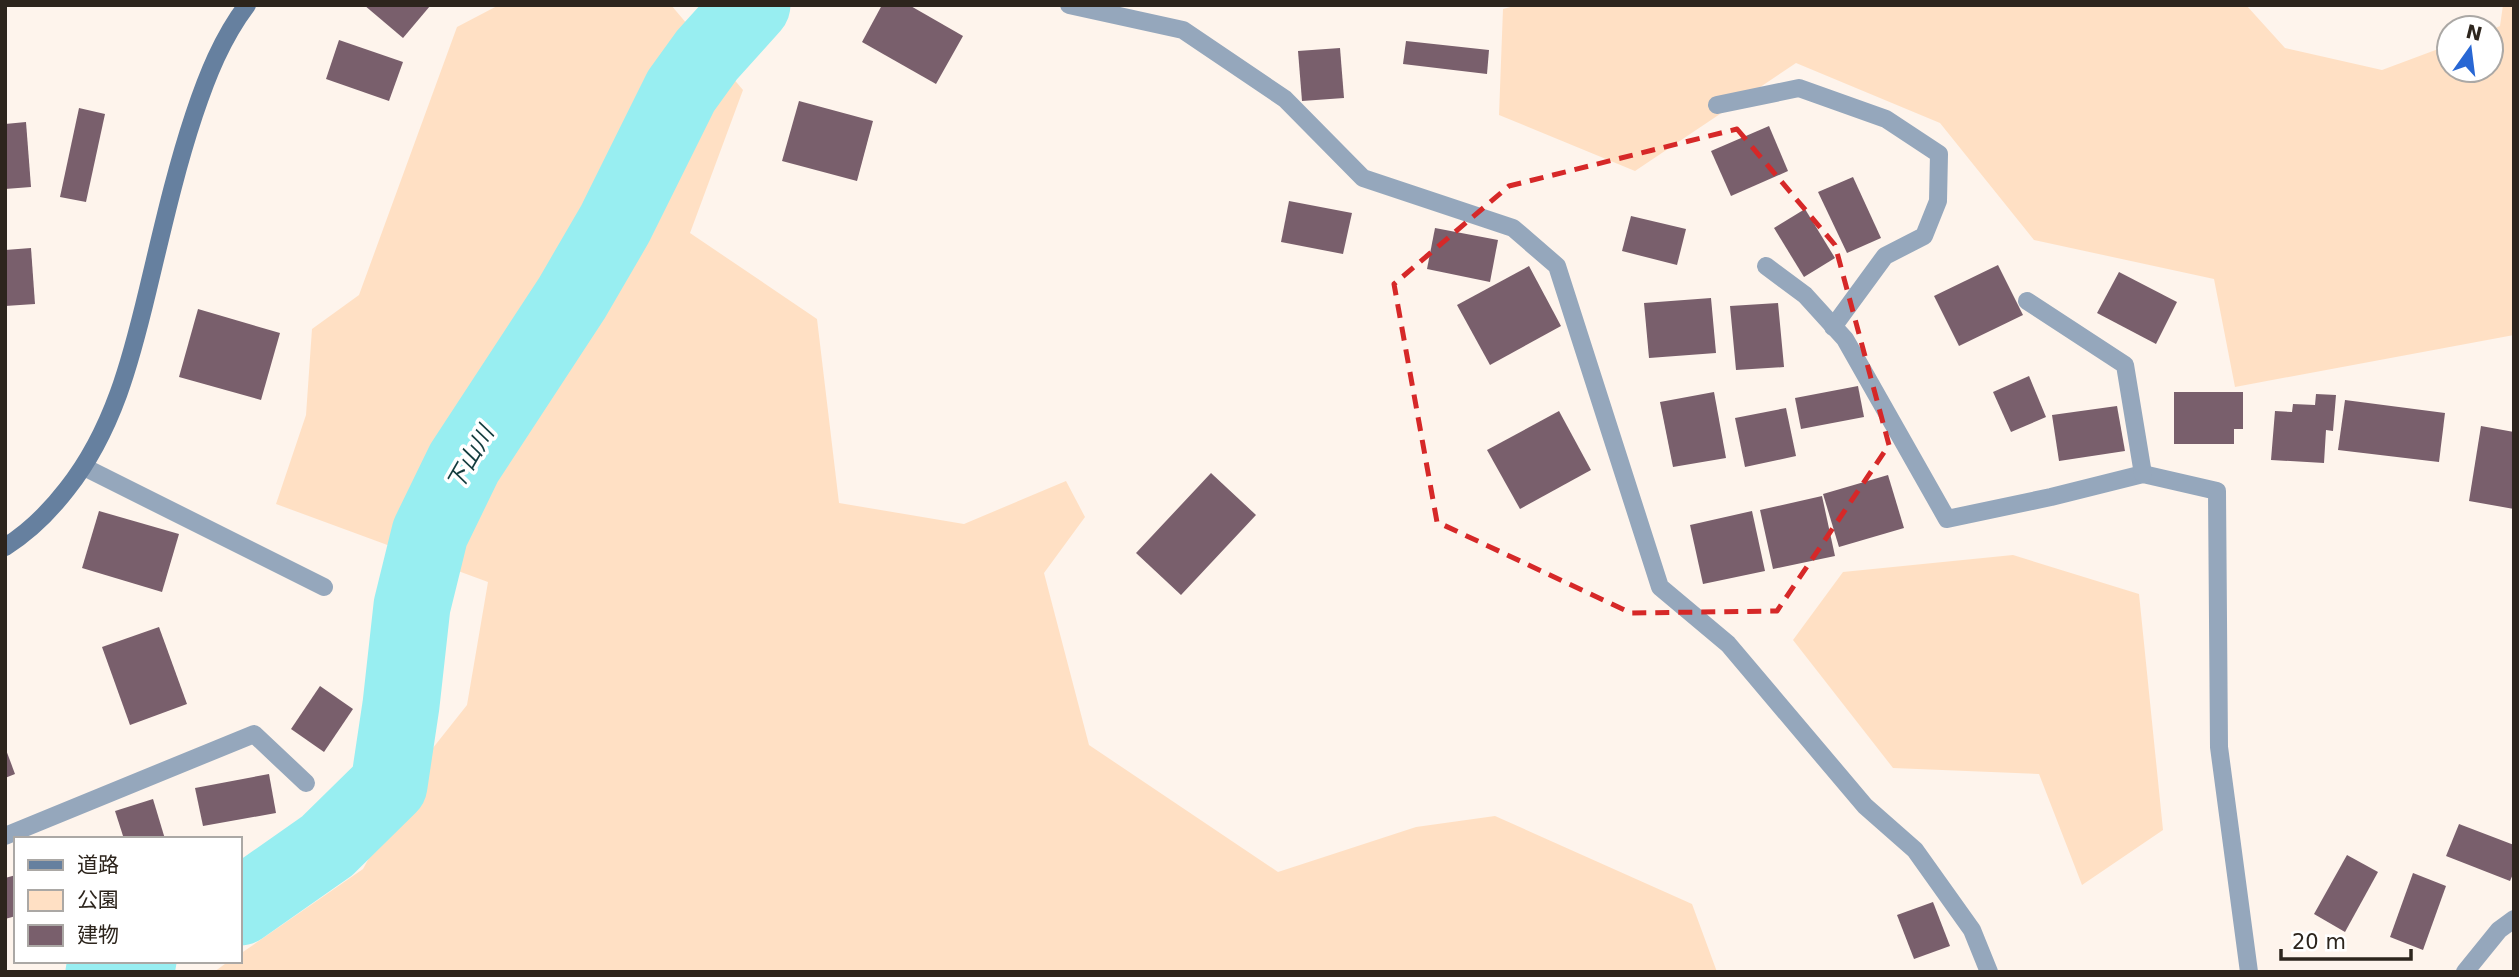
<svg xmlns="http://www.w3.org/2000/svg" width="2519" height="977" font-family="'DejaVu Sans','Noto Sans JP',sans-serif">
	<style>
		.green { fill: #ffe0c4 }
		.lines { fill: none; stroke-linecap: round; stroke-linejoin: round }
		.river { stroke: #98eef1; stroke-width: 77 }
		.building { fill: #795f6c }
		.lane { stroke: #95a7bc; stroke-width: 18 }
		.street { stroke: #95a7bc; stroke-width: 18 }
		.secondary { stroke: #66809f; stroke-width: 18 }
		.marked { fill: none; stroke: #d62828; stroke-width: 5; stroke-dasharray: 14 9; stroke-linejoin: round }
		.labels { text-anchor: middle; stroke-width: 7; stroke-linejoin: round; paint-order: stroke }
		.water-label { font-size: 23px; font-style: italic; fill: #133c3e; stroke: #fff }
	</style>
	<rect width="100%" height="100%" fill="#fef4ec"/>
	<!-- green -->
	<g class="green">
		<polygon points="499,5 671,5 743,90 690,233 817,319 839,503 964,524 1066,481 1085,517 1044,573 1089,745 1278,872 1416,827 1495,816 1692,904 1717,972 214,972 229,961 240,961 240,954 363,869 421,763 467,705 488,582 276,504 306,415 312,329 359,295 457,27"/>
		<polygon points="1518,5 2246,5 2285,48 2382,70 2449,45 2449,70 2491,70 2491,30 2500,26 2503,5 2514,5 2514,335 2235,387 2214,279 2034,240 1940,123 1796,63 1635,171 1499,115 1503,9"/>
		<polygon points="2013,555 2139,594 2163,830 2082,885 2039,774 1893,768 1793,640 1843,572"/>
	</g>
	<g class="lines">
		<!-- river -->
		<g class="river">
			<polyline points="240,907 327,846 389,785 401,705 412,606 430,533 464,463 572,298 615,224 681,91 707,55 752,5"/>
			<polyline points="104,972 138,961"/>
		</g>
	</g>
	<!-- building -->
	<g class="building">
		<polygon points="364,5 428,5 430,6 403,38"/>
		<polygon points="882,5 909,5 963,36 936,84 862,42"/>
		<polygon points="339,40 403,62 389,101 326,79"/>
		<polygon points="1406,41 1489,50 1487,74 1403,64"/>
		<polygon points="1340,48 1344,98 1302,101 1298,51"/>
		<polygon points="799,101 873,121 857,181 782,161"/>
		<polygon points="79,108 105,114 86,202 60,197"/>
		<polygon points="26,122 31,187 5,189 5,124"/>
		<polygon points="1769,126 1788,171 1731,196 1711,151"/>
		<polygon points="1853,177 1881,238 1847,253 1818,192"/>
		<polygon points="1289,201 1352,213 1343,254 1281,242"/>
		<polygon points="1805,209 1835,258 1804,277 1774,228"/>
		<polygon points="1631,216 1686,229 1677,265 1622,251"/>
		<polygon points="1435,228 1498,240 1490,282 1427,269"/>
		<polygon points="31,248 35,304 5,306 5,250"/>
		<polygon points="1998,265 2023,315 1959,346 1934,296"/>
		<polygon points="1529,266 1561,326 1490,365 1457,305"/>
		<polygon points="2119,272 2177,302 2156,344 2097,313"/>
		<polygon points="1711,298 1716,353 1649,358 1644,303"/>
		<polygon points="1778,303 1784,367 1736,370 1730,306"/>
		<polygon points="198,309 280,333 261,400 179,377"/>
		<polygon points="2029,376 2046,417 2011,432 1993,392"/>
		<polygon points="1858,386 1864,417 1801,429 1795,398"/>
		<polygon points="1714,392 1726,458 1673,467 1660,402"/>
		<polygon points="2174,392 2243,392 2243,429 2234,429 2234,444 2174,444"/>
		<polygon points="2316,394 2336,395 2333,431 2326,430 2324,463 2271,460 2275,411 2292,412 2293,404 2315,405"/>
		<polygon points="2345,400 2445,413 2439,462 2338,450"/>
		<polygon points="2117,406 2125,451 2059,461 2052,415"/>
		<polygon points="1786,408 1796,456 1745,467 1735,418"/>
		<polygon points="1559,411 1591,470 1520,509 1487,450"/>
		<polygon points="2481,426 2514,432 2514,509 2469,501"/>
		<polygon points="1211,473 1256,515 1181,595 1136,553"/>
		<polygon points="1888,475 1904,528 1839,547 1823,494"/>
		<polygon points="1822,496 1835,556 1773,569 1760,510"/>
		<polygon points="99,511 179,534 162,592 82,568"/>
		<polygon points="1752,511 1765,571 1703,584 1690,525"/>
		<polygon points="159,627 187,704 130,725 102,647"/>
		<polygon points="320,686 353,709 324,752 291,729"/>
		<polygon points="5,747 15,774 5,778"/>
		<polygon points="269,774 276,813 203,826 195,788"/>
		<polygon points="153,799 165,839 124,839 115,811"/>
		<polygon points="2459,824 2514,845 2514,872 2510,881 2446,856"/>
		<polygon points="2347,855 2378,872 2345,932 2314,914"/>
		<polygon points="2413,873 2446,886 2423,950 2390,937"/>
		<polygon points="16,875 16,916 5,919 5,878"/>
		<polygon points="1933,902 1950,946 1914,959 1897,915"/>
	</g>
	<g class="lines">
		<!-- lane -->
		<g class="lane">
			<polyline points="1069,5 1183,30 1285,99 1363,178 1513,228 1557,266 1660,587 1728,644 1865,806 1915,850 1972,930 1989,972"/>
			<polyline points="1717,105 1799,88 1886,119 1939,154 1938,201 1924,236 1885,256 1833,327"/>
			<polyline points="1766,266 1805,295 1845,339 1947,519 2051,497 2143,474 2217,491 2219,747 2249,972"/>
			<polyline points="2027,301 2125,365 2143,474"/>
			<polyline points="84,467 324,587"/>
		</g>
		<!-- street -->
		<g class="street">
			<polyline points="5,836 254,734 306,783"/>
			<polyline points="2465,972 2499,930 2514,919"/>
		</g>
		<!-- secondary -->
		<path class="secondary" d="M 5,547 C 29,532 50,511 67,489 C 113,431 131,360 148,289 C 162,231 175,172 194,115 C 207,76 222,38 247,5"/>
	</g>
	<!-- marked area -->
	<path class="marked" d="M 1737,129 L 1835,245 L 1889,445 L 1777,611 L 1631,613 L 1437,522 L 1394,284 L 1509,186 Z"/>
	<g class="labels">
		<!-- water labels -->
		<g class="water-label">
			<text transform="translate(470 458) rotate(-60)" y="8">下山川</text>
		</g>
	</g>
	<!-- border -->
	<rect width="2519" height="977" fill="none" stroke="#2d251d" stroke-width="14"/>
	<!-- legend -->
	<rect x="14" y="837" width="228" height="126" fill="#ffffff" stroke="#aba8a5" stroke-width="2"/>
	<rect x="28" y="860" width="35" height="10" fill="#66809f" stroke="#aba8a5" stroke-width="2"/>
	<text x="77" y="872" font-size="21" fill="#2d251d">道路</text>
	<rect x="28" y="890" width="35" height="21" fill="#ffe0c4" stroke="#aba8a5" stroke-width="2"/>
	<text x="77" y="907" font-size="21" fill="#2d251d">公園</text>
	<rect x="28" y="925" width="35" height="21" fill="#795f6c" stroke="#aba8a5" stroke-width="2"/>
	<text x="77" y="942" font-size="21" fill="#2d251d">建物</text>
	<!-- north arrow -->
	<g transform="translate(2470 49) rotate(14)"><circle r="33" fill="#ffffff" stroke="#aba8a5" stroke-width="2"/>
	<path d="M0-5L12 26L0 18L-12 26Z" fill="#2867d4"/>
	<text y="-10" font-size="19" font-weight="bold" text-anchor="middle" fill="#2d251d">N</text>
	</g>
	<!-- scale -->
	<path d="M2281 949v10h130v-10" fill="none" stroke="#2d251d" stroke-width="3.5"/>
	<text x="2292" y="949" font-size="21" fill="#2d251d" stroke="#ffffff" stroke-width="5" paint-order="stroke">20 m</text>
</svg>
